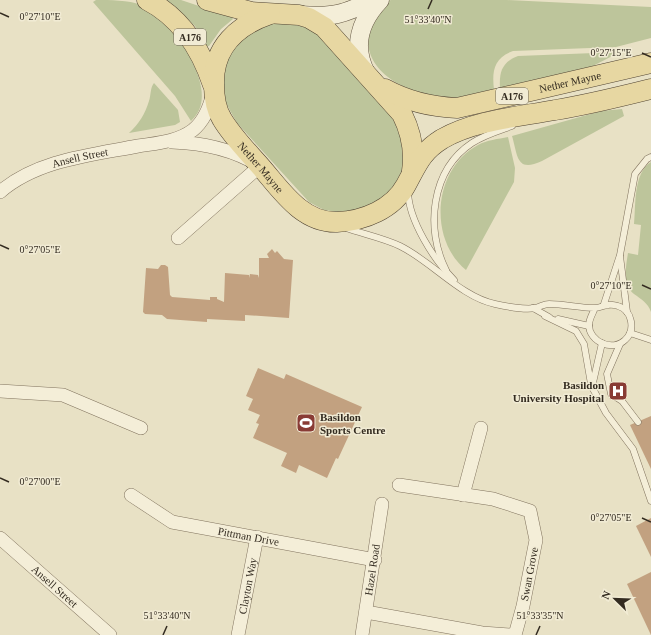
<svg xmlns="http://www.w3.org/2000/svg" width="651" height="635" font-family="'Times New Roman',serif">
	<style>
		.green { fill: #bdc59b }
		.building { fill: #c2a180 }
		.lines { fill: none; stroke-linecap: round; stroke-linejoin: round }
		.lane-casing { stroke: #81735e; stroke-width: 7 }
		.street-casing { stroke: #81735e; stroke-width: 14 }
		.secondary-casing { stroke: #635541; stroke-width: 19 }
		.primary-casing { stroke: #4f4231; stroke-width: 21 }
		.lane { stroke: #f4eed8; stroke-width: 6 }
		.street { stroke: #f4eed8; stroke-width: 13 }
		.secondary { stroke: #f4eed8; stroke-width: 18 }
		.primary { stroke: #e7d7a2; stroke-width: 20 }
		.ticks { fill: none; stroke: #332b20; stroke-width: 1.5 }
		.labels { text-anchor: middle; stroke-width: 3; stroke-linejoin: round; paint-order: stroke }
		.shield { fill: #f1ebd4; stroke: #6c6556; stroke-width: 1 }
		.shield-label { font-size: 10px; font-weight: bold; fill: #332b20 }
		.street-label { font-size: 11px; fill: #332b20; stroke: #f1ebd4 }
		.poi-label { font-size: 11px; font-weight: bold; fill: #332b20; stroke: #f1ebd4; text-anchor: end }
		.ticks-label { font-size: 10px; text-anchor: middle; fill: #332b20; stroke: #f1ebd4; stroke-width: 3; stroke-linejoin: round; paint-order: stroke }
	</style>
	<rect width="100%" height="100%" fill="#e8e1c5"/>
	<!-- green -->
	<g class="green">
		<path d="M 96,0 C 111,0 128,0 141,5 C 151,11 173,28 180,36 C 184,40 186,47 188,52 C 198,73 212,102 191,121 L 175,96 L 93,2 Z"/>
		<polygon points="167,0 181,0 232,17 233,19 221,29 209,46 207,46 195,26"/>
		<path d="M 391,0 L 507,0 L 651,7 L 651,38 L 616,47 L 513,51 C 493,58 492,72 494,90 C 478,94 462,99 445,98 C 415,95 369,78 368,41 C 368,37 368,30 370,26 C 374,17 382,9 388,1 Z"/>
		<polygon points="279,22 306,27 317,32 397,122 405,155 402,170 395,184 387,194 375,204 351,211 337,212 324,210 309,202 237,123 223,98 223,68 228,56 242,38 265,24"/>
		<path d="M 620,52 L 589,68 L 500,88 C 499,72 502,62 518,56 Z"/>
		<path d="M 154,83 L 178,110 L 180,122 L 175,125 L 129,133 C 139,124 145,114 149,101 C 151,95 150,88 154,83 Z"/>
		<path d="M 622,109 L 624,116 L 542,161 C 516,173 518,156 512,136 L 601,111 Z"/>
		<path d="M 508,137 L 515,168 L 514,182 L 466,270 C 428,239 433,169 478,145 C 487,140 498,139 508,137 Z"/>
		<path d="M 651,162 L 651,312 C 648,303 641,299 634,294 C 622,285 626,266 628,253 L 638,255 L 641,225 L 634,224 C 636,205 633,173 651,162 Z"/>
	</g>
	<!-- building -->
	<g class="building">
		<polygon points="272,249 275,253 277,251 284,259 293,260 289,318 245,315 245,321 207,319 207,322 167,319 162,315 145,314 143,312 146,268 158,269 161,265 165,265 168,267 170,295 172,297 210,300 210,297 217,297 217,299 224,302 225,273 249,275 249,278 250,274 258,275 259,278 259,258 269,258 267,254"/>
		<polygon points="258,368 284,379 286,374 362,407 338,459 336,458 327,478 299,465 296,473 281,466 287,453 253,438 259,424 256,423 260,415 248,410 253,399 246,396"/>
		<polygon points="651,416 651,469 630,425"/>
		<polygon points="651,518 651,557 636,526"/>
		<polygon points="651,572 651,635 627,584"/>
	</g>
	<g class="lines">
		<defs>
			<g id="lane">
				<path d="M 408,192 C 409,221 434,260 454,280"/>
				<path d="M 346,228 C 363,234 383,238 400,246 C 431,261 461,297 495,304 C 504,306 526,310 535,308 C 540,307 544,304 549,304 C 564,304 581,308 594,308 C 603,308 607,302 618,306 C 632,310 636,330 625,340 C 613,352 589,342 589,325 C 589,319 593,313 595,308"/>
				<polyline points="620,256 627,312"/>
				<path d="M 446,270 C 425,229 431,170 472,143 C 484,135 498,131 512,126"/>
				<polyline points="604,304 620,255 635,174 647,159 651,157"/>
				<polyline points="533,308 549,317"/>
				<polyline points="545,316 576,331 584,344 591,384"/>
				<polyline points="558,319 589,326"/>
				<polyline points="630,333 651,340"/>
				<polyline points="602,343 592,387 606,413 633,449 651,501"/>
				<polyline points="620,344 607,374 611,394 622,401 638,422"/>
			</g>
			<g id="street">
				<path d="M 172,142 C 204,143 233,149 260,166 L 178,238"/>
				<path id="s1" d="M 0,192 C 37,160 91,155 138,146 C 156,143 177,142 193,130 C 204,121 210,106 213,93"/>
				<polyline points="0,391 63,395 141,428"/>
				<polyline points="399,485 493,499 530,511 536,540 523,606 515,635"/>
				<path id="s2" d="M 131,495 L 172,522 L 375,560"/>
				<polyline points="463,495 481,428"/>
				<path id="s3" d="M 0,538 L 110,635"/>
				<polyline points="366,612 482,633 511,635"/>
				<path id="s4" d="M 238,635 L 257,537"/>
				<path id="s5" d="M 362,635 L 382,504"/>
			</g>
			<g id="secondary">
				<path d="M 300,15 C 332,18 345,14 373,0"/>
				<path d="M 366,73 C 352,46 360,21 380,0"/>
			</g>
			<g id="primary">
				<path d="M 147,0 C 182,18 201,49 213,85"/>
				<path d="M 207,0 L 251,12 L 299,15 L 309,18 L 324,27 L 402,114 C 411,132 415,151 412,171"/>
				<path id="s6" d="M 270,14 C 238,25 213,47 214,84 C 214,96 215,108 222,119 C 232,136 247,151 261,167 C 281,190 302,223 337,222 C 364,221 393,209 406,185 C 417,165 421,152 442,139 C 475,120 518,117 555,110 C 587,105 619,97 651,89"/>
				<path id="s7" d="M 385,89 C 407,101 432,107 457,108 L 651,63"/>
			</g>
		</defs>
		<!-- lane casing -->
		<use href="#lane" class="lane-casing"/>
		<!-- street casing -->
		<use href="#street" class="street-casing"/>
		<!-- secondary casing -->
		<use href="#secondary" class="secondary-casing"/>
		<!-- primary casing -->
		<use href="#primary" class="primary-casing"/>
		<!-- lane -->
		<use href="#lane" class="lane"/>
		<!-- street -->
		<use href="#street" class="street"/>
		<!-- secondary -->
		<use href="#secondary" class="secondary"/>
		<!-- primary -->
		<use href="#primary" class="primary"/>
	</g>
	<!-- ticks -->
	<path class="ticks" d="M 428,9 L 432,0M 0,13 L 9,17M 642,53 L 651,57M 0,245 L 9,249M 642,285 L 651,289M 0,478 L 9,482M 642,518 L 651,522M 163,635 L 167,626M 536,635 L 540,626"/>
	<!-- icons -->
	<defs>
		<symbol id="hospital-square" viewBox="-11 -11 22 22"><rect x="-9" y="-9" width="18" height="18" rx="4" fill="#893b35" stroke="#f1ebd4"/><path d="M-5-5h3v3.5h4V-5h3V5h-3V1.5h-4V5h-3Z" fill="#fff"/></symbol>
		<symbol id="stadium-square" viewBox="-11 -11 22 22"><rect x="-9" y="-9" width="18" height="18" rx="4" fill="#893b35" stroke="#f1ebd4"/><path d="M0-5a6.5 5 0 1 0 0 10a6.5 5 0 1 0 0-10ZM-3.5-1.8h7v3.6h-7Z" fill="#fff"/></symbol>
	</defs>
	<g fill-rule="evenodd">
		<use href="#hospital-square" x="607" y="380" width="22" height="22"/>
		<use href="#stadium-square" x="295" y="412" width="22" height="22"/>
	</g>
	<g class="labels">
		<!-- shield labels -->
		<g class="shield">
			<rect x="174" y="29" width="32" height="16" rx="3"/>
			<rect x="496" y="88" width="32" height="16" rx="3"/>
		</g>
		<g class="shield-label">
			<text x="190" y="41">A176</text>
			<text x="512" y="100">A176</text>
		</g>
		<!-- street labels -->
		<g class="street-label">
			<text dy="4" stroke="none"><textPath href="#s7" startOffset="191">Nether Mayne</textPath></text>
			<text dy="4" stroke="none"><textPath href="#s1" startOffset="88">Ansell Street</textPath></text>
			<text dy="4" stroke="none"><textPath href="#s6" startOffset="195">Nether Mayne</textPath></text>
			<text dy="4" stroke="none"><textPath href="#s2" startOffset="127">Pittman Drive</textPath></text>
			<text dy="4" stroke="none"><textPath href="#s5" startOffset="66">Hazel Road</textPath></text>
			<text transform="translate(529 574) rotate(-79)" y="4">Swan Grove</text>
			<text dy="4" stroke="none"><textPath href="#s3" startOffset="73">Ansell Street</textPath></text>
			<text dy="4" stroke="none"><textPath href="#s4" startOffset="50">Clayton Way</textPath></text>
		</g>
		<!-- poi labels -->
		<g class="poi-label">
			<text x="604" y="389">Basildon<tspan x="604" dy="13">University Hospital</tspan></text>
			<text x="320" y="421" text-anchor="start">Basildon<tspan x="320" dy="13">Sports Centre</tspan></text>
		</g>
	</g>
	<g class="ticks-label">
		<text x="40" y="20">0°27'10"E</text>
		<text x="428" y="23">51°33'40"N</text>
		<text x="611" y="56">0°27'15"E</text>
		<text x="40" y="253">0°27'05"E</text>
		<text x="611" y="289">0°27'10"E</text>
		<text x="40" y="485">0°27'00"E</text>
		<text x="611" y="521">0°27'05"E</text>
		<text x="167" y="619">51°33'40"N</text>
		<text x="540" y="619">51°33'35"N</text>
	</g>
	<!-- north arrow -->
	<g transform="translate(615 599) rotate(293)" stroke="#f1ebd4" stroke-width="3" paint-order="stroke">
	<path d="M0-3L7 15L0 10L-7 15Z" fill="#332b20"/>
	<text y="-6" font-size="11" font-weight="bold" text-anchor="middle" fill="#332b20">N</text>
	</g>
</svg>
